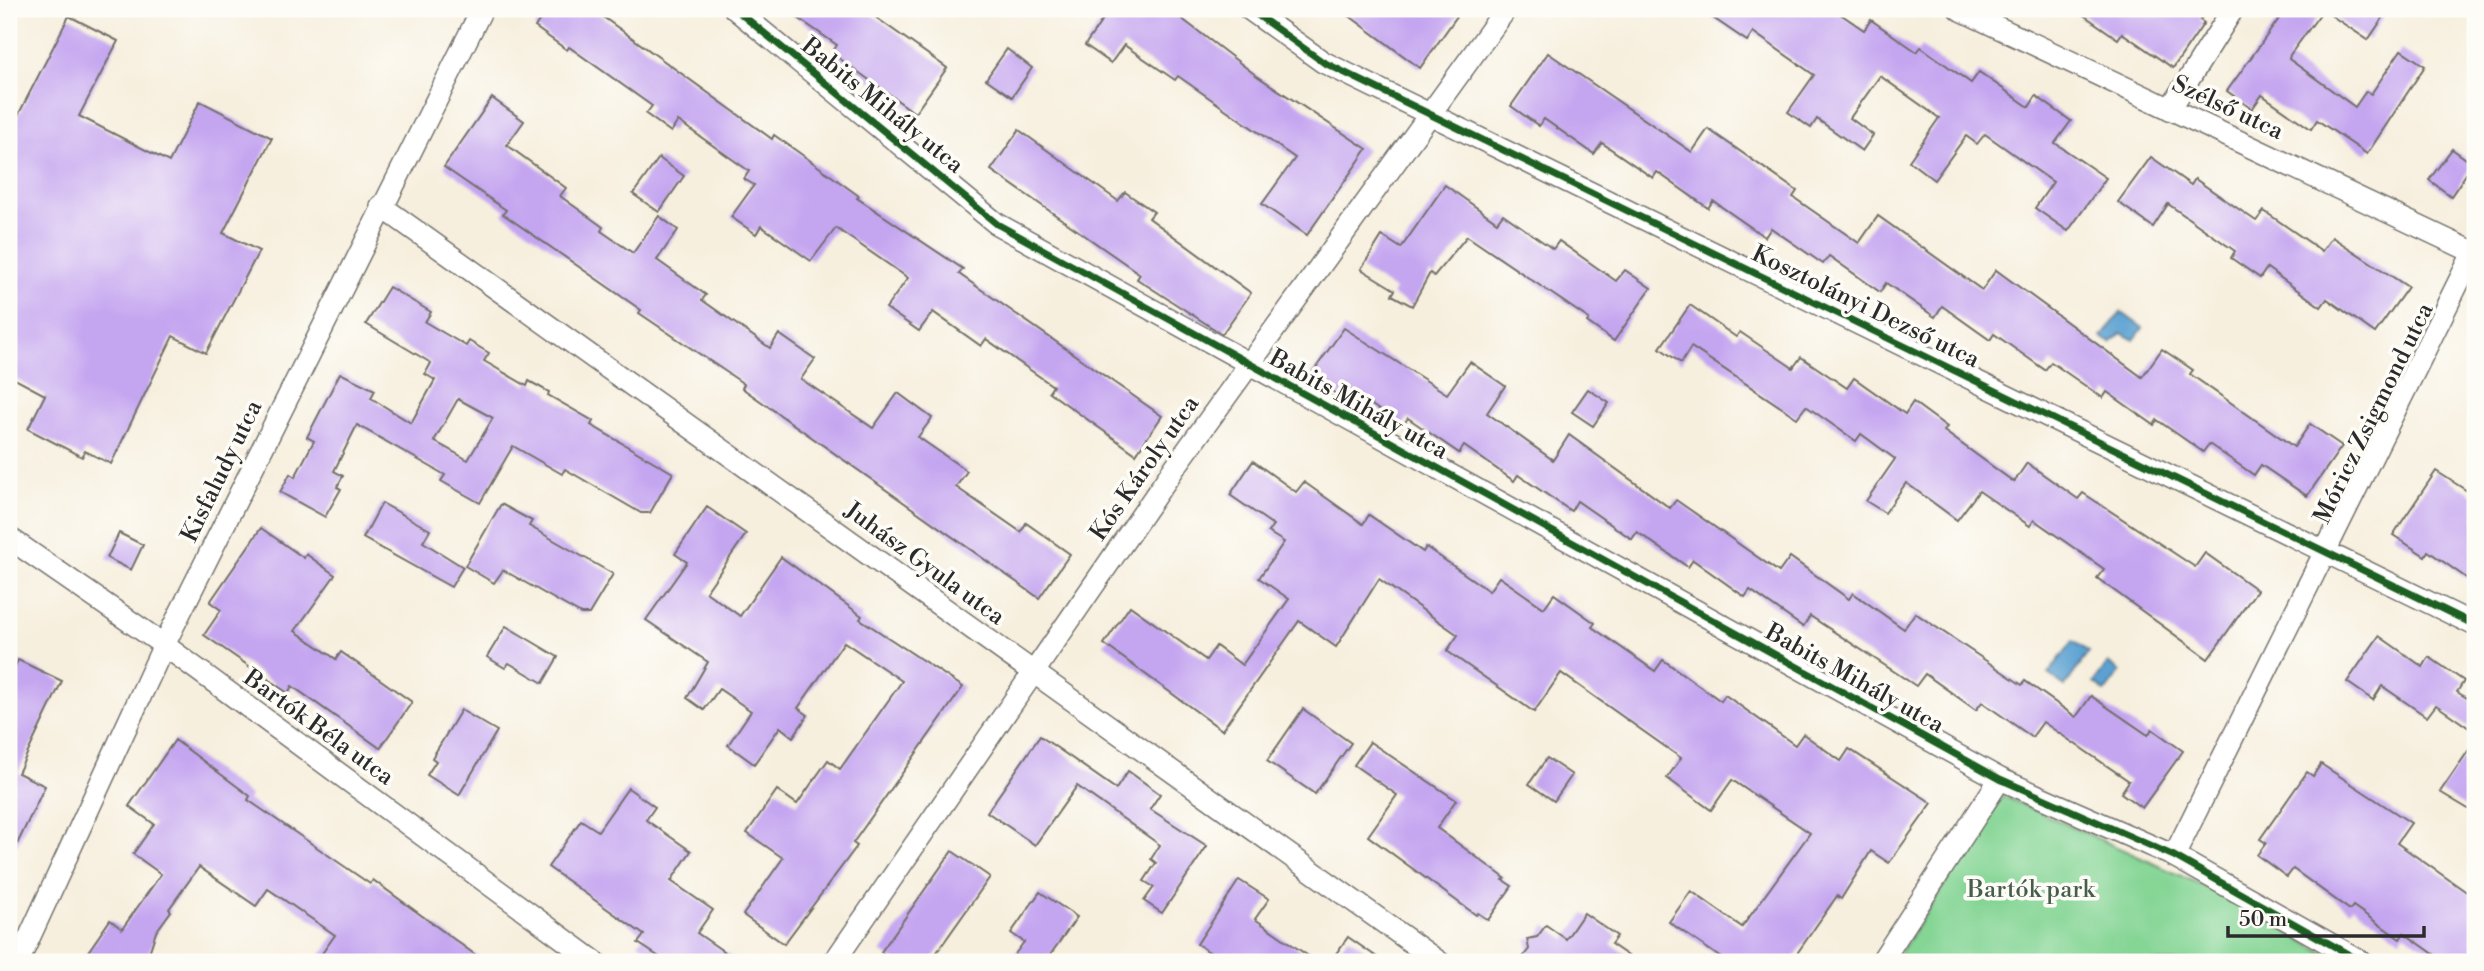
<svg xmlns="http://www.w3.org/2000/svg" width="2484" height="971" font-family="'Libre Bodoni',serif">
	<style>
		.green { fill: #85d595; stroke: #588060; stroke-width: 2 }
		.water { fill: #5ba1d1; stroke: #43667e; stroke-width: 2 }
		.building { fill: #c4a5f0; fill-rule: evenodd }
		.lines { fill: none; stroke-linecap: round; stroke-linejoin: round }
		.street-casing { stroke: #72706a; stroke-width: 24 }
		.street { stroke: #fff; stroke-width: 21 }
		.cycleway-casing { stroke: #fdfcf7; stroke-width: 11 }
		.cycleway { stroke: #1b5e20; stroke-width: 7 }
		.labels { text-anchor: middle; stroke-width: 7; stroke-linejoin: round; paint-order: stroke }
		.street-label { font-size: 24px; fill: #2b2b2b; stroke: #fdfcf7 }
		.park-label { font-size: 24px; fill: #465e4b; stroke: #fdfcf7 }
	</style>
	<rect width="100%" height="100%" fill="#fdfcf7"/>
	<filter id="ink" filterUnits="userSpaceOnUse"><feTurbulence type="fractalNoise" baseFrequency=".0143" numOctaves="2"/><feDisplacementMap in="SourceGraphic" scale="14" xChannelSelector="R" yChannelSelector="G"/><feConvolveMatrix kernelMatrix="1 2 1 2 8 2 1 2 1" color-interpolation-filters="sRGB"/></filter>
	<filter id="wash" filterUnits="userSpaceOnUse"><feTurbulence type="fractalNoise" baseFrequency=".00686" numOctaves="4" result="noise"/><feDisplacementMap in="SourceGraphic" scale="28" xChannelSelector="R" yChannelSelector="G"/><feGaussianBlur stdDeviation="1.57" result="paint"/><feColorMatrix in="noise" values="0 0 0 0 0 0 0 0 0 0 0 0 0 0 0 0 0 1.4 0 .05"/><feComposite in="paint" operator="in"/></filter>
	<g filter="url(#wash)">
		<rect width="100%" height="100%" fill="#f7efde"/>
		<!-- green -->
		<polygon class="green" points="2003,796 2206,887 2341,962 1894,962"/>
		<!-- water -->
		<g class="water">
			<polygon points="2121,312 2143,328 2134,340 2121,333 2111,343 2102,337"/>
			<polygon points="2073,641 2089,652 2065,686 2048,674"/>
			<polygon points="2108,663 2120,672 2105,692 2094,683"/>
		</g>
		<g id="blocks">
			<!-- building -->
			<g class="building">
				<polygon points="547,9 592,9 772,139 774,135 808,159 859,196 857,198 963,269 959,274 1162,416 1136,454 1049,392 1053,386 986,339 981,346 933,312 919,331 886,308 908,278 836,228 811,261 761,226 756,234 731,217 754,185 744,179 749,171 678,121 671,132 646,114 652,106 569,47 567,50 535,27"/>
				<polygon points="785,9 864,9 947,68 915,113 832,53 837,45"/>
				<polygon points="1110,9 1169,9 1257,76 1367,149 1307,235 1262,204 1295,158 1178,76 1175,80 1124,45 1111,63 1085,45"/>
				<polygon points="1340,9 1462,9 1420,68"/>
				<polygon points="1700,9 1833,9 1864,30 1871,20 1917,52 1921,47 1971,83 1979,72 2029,107 2036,96 2071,121 2055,143 2106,178 2068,231 2035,208 2053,182 1985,134 1977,144 1966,136 1934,180 1909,161 1939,118 1880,76 1850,118 1873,135 1862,151 1817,119 1811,128 1788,112 1814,75 1753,32 1747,41"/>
				<polygon points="2075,9 2207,9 2200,20 2204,23 2173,68 2122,33 2118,39"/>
				<polygon points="2286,9 2389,9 2368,40 2323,10 2290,55 2289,59 2355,107 2366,91 2371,94 2401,50 2425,66 2367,154 2317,120 2311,129 2262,95 2252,109 2227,91"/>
				<polygon points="69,16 118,41 79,116 169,162 200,101 272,138 223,233 259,251 206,353 173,336 111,464 85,451 82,457 28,429 45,395 9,376 9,133"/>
				<polygon points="1007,49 1032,68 1012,97 986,79"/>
				<polygon points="1548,53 1692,152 1708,129 1797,191 1793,197 1859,243 1878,216 1982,290 1996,270 2142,377 2162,349 2193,370 2190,374 2294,447 2310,424 2342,446 2307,496 2261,465 2254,475 2209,444 2203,452 2157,420 2154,425 2107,392 2103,398 2051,362 2045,370 1994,334 1990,340 1942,306 1935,317 1886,283 1880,292 1829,256 1823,264 1771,228 1765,237 1713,201 1708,208 1657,172 1653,178 1602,143 1594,154 1544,119 1539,126 1511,106"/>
				<polygon points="492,98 524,121 507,145 566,188 560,196 603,227 601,231 633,253 659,216 678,230 657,260 706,295 702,300 770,348 779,334 815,359 801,379 873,428 898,393 932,418 918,437 967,471 956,487 1021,532 1026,523 1070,554 1039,598 742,388 744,384 639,313 641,310 503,214 506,210 444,167"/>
				<polygon points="1019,130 1118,201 1125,192 1154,212 1149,218 1251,293 1222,334 1137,279 1140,274 991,170"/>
				<polygon points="2452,149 2473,164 2451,196 2429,180"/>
				<polygon points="2151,157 2191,185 2195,179 2256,221 2264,211 2322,251 2332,237 2408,287 2375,333 2327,299 2321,307 2267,268 2260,278 2231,258 2235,251 2168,204 2153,227 2118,202"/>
				<polygon points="659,158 684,176 659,212 633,194"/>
				<polygon points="1445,185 1497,222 1503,214 1553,249 1559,241 1616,281 1625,270 1651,288 1614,341 1587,322 1589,319 1467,236 1434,276 1430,273 1412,306 1392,295 1395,290 1361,269 1382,236 1401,248"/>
				<path d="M 389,287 L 431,312 L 425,322 L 466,346 L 469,341 L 489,353 L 484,361 L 527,386 L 529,381 L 549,392 L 548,395 L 593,421 L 591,425 L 673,473 L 650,513 L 641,513 L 565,469 L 562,474 L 513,446 L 480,503 L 441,481 L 445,475 L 357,425 L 334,471 L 343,476 L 337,487 L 341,489 L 325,517 L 280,492 L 290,474 L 295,477 L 314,441 L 307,437 L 340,373 L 375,390 L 371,398 L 411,423 L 435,380 L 425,374 L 431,363 L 366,324 ZM 458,399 L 493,418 L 468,460 L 434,441 Z"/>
				<polygon points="1690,305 1736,337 1740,332 1793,368 1801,357 1847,388 1854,378 1905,414 1913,402 1947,427 1944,431 2014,482 2027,463 2078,499 2083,493 2195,567 2205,553 2257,590 2208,659 2097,578 2104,569 2034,520 2030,526 1979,491 1957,520 1906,483 1885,513 1866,501 1895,459 1861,434 1856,441 1806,406 1797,418 1691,347 1681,363 1660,348"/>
				<polygon points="1344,328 1447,394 1470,362 1505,386 1487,413 1553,460 1569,435 1670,508 1676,500 1779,572 1790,557 1849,599 1853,593 1904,629 1915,613 2022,685 2025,681 2076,717 2091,696 2148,735 2152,729 2183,751 2142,808 2121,793 2129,781 2043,722 2032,737 1982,702 1976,710 1925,674 1916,686 1810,616 1803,627 1750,590 1745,597 1693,560 1688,567 1637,532 1632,539 1577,501 1571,511 1518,475 1514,481 1464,446 1459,453 1408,418 1402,426 1349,389 1342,398 1310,376"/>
				<polygon points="1588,389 1609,403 1593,426 1572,412"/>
				<polygon points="1253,461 1296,492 1304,482 1363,524 1369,515 1423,552 1426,547 1489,591 1499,577 1544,608 1554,594 1595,623 1592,627 1655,671 1663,660 1721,701 1725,695 1795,745 1803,734 1841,761 1849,749 1932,803 1889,863 1871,851 1841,899 1837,896 1791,962 1727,962 1669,922 1691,891 1742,927 1810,833 1732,780 1711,810 1667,778 1681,758 1561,673 1534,712 1447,651 1458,635 1379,579 1336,647 1299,621 1222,730 1104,644 1130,606 1206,660 1216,646 1242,665 1289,599 1259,578 1284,542 1268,532 1273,525 1230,495"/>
				<polygon points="2436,471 2475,496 2475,584 2428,551 2425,556 2393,535"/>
				<polygon points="382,503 430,530 423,542 463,567 451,587 363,538"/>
				<polygon points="501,504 532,521 529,526 613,574 589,614 581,614 503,570 494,583 465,566"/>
				<polygon points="707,507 746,534 706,592 740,616 781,557 862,616 860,619 963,687 853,843 857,846 784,944 743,915 783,858 747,833 777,790 797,804 828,760 840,769 902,681 844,642 798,708 808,715 793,737 780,727 754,764 728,745 751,711 719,689 704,710 687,698 708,662 646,620 687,562 675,554"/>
				<polygon points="261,528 304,558 306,554 335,575 295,631 336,659 341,652 412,702 380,748 292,686 288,693 204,635 221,610 210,602"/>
				<polygon points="119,533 143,545 131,570 107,558"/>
				<polygon points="506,626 558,657 543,683 509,663 505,668 487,657"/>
				<polygon points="2379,636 2423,667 2429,657 2464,681 2457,692 2475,703 2475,732 2436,705 2427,717 2382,686 2373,700 2347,682"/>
				<polygon points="18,660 62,681 18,773 45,786 9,861 9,679"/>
				<polygon points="1303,709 1351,743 1315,794 1267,761"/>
				<polygon points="461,710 497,731 459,795 427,775 436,761 432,758"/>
				<polygon points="1040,736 1116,789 1128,771 1160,794 1150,809 1207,846 1162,913 1144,901 1154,887 1144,881 1156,863 1151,859 1160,845 1077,786 1035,845 987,812"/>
				<polygon points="175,740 250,796 248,800 370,884 373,880 485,962 316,962 335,935 268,889 256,906 199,867 169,909 171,911 156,932 146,962 81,962 110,920 122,929 161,874 133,854 154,824 129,806"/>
				<polygon points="2475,741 2475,813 2440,792"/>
				<polygon points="1370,742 1456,800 1437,828 1505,878 1503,880 1512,886 1488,920 1478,913 1476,915 1368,836 1397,795 1354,765"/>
				<polygon points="1547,758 1572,775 1554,801 1529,784"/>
				<polygon points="2321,764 2411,823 2397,843 2475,898 2475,962 2445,962 2404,933 2400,939 2353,906 2350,910 2293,869 2287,877 2257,855 2266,843 2260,839 2307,772 2313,776"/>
				<polygon points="628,788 655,807 646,820 691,851 671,881 713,910 697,933 739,962 667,962 638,943 644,935 548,867 581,820 598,831"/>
				<polygon points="952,851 990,877 930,962 896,962 881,952"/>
				<polygon points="1239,880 1269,899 1255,919 1317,962 1225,962 1197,944"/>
				<polygon points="1040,892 1077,917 1045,962 1009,962 1024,942 1011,933"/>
				<polygon points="1584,913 1617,936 1611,944 1637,962 1519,962 1529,949 1527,939 1537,937 1546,925 1566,939"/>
				<polygon points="1348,937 1384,962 1330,962"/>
			</g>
		</g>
	</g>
	<g filter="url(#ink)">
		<use href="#blocks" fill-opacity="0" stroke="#72706a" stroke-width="2"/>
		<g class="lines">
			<defs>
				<g id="street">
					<polyline points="735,9 997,224 2000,779 2174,856 2362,962"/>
					<polyline points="1249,9 1323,62 2475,625"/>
					<polyline points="1959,9 2475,253"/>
					<polyline points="2170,109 2233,9"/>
					<polyline points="381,206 1439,962"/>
					<polyline points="9,538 164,645 595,962"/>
					<polyline points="2174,856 2475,249"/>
					<polyline points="18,962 164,645 482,9"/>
					<polyline points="834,962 1175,467 1506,9"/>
					<polyline points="1881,962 2000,779"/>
				</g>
			</defs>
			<!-- street casing -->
			<use href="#street" class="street-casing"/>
			<!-- street -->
			<use href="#street" class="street"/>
			<defs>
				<g id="cycleway">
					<polyline points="735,9 997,224 2000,779 2174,856 2362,962"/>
					<polyline points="1249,9 1323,62 2475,625"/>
				</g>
			</defs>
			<!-- cycleway casing -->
			<use href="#cycleway" class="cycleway-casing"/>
			<!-- cycleway -->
			<use href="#cycleway" class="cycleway"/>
		</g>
	</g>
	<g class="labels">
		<!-- street labels -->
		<g class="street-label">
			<text transform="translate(883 105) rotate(39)" y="8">Babits Mihály utca</text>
			<text transform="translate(2228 107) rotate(25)" y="8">Szélső utca</text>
			<text transform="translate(1866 306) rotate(26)" y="8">Kosztolányi Dezső utca</text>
			<text transform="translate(1359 404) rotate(29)" y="8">Babits Mihály utca</text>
			<text transform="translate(2373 413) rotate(-64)" y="8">Móricz Zsigmond utca</text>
			<text transform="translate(1144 468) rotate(-55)" y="8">Kós Károly utca</text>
			<text transform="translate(221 471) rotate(-64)" y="8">Kisfaludy utca</text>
			<text transform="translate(925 563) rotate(36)" y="8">Juhász Gyula utca</text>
			<text transform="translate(1855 678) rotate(29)" y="8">Babits Mihály utca</text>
			<text transform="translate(319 727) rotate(36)" y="8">Bartók Béla utca</text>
		</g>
		<!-- park labels -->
		<g class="park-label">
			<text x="2031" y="897">Bartók park</text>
		</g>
	</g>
	<!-- margin -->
	<rect width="2484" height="971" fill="none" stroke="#fdfcf7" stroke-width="35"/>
	<!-- scale -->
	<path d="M2228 926v10h196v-10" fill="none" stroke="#2b2b2b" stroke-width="3.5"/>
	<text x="2239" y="926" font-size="21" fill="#2b2b2b" stroke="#fdfcf7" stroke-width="5" paint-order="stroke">50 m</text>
</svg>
